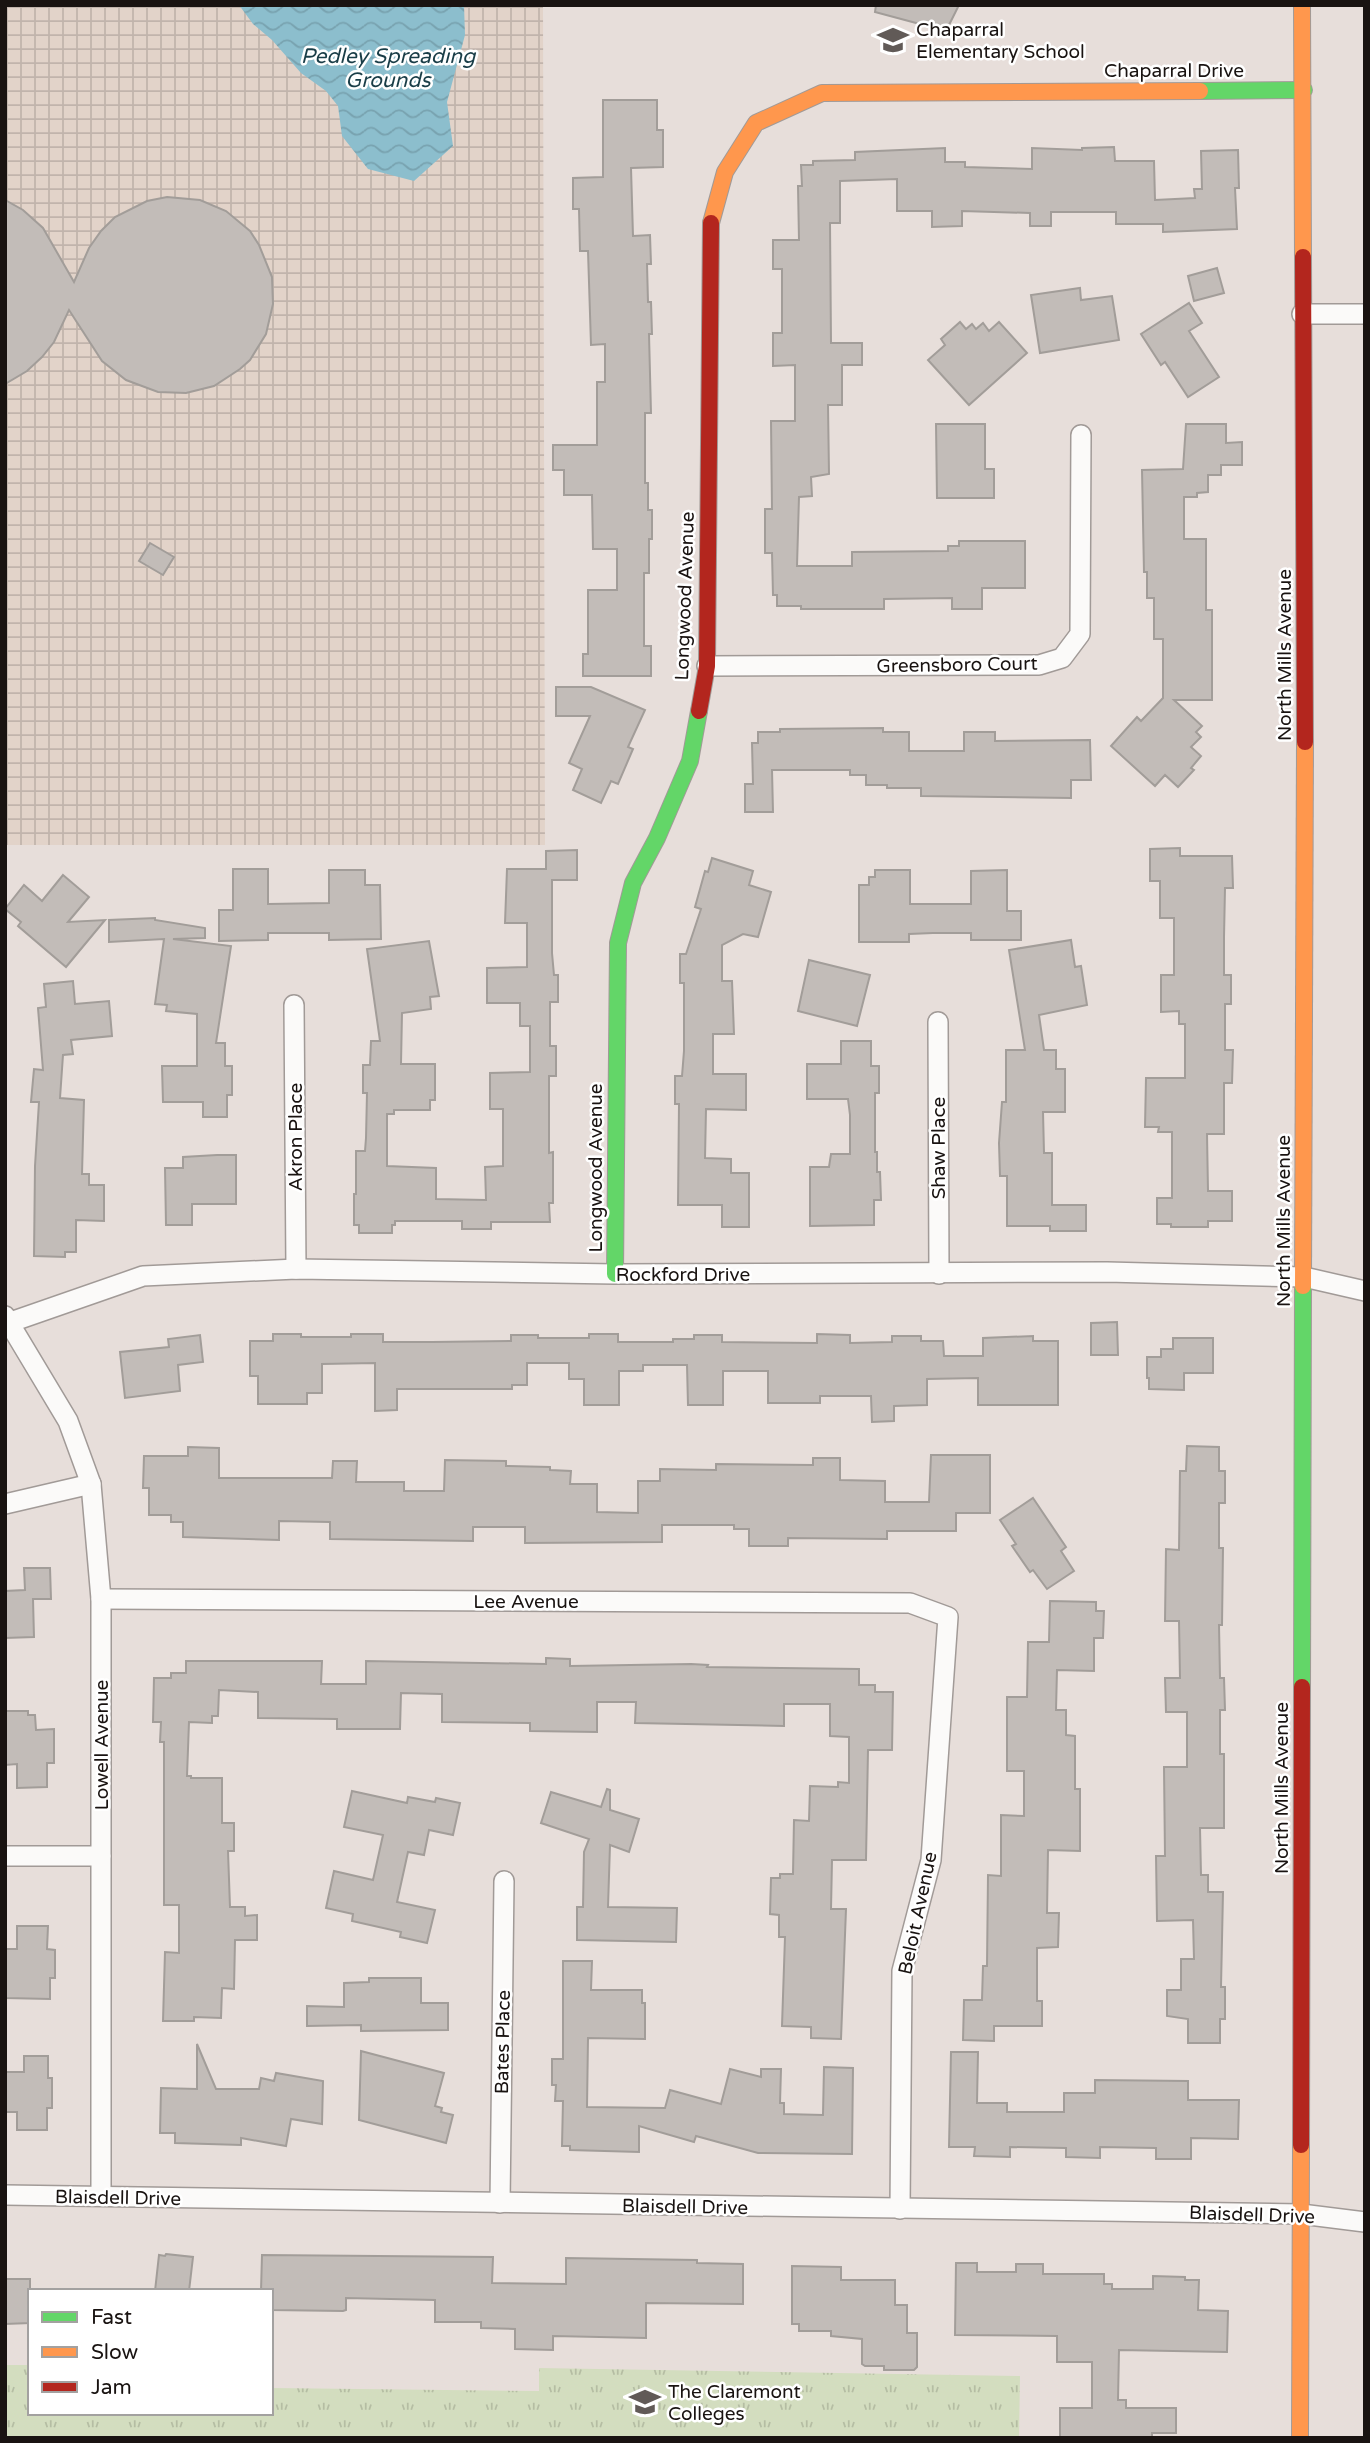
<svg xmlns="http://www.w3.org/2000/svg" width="1370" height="2443" font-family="'Varela Round',sans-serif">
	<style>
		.industrial { fill: url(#industrial-grid) }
		.park { fill: url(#park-tufts) }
		.water { fill: url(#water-waves) }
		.building { fill: #c2bcb8; stroke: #a29d99; stroke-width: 2 }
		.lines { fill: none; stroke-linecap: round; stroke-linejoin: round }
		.street-casing { stroke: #a19a97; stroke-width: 22 }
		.fast-casing { stroke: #a19a97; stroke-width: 18 }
		.slow-casing { stroke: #a19a97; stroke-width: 18 }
		.jam-casing { stroke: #a19a97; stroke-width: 18 }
		.street { stroke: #fbfaf9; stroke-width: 19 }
		.fast { stroke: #63d668; stroke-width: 16 }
		.slow { stroke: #ff974d; stroke-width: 16 }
		.jam { stroke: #b3261e; stroke-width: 16 }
		.labels { text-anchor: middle; stroke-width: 5; stroke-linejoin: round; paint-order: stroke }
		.poi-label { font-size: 19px; fill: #191311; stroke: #fff; text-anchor: start }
		.street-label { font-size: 19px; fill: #191311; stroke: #fff }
		.water-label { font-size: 21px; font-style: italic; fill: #193d47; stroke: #fff }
	</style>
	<defs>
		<pattern id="industrial-grid" width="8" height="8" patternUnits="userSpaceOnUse" patternTransform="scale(1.75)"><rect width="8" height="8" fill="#e2d3c9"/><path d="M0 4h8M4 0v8" fill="none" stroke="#c1b4ac"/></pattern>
		<pattern id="park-tufts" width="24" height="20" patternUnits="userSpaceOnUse" patternTransform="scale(1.75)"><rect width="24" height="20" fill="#d3ddbf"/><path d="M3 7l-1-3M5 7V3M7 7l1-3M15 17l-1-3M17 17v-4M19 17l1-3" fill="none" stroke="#b5bda3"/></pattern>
		<pattern id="water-waves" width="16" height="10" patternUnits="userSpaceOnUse" patternTransform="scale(1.75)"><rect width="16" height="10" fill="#8cbecd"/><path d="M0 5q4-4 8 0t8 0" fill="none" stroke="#78a2af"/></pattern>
	</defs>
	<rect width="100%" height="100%" fill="#e7deda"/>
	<!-- industrial -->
	<polygon class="industrial" points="5,5 543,5 545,845 5,845"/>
	<!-- park -->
	<polygon class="park" points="5,2365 30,2365 30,2413 271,2413 271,2388 539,2391 539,2368 1020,2376 1019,2438 5,2438"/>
	<!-- water -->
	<polygon class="water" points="239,5 464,5 465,35 447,102 453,146 414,181 368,169 342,136 338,106 326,91 301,73 272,40 253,24"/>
	<!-- building -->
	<g class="building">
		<polygon points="876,5 959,5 946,31 875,12"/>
		<polygon points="603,100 657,100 657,130 663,130 663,167 631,168 633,236 650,235 651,264 647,264 648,302 651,302 652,334 649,334 651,413 645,413 645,483 648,483 648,510 652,510 652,539 649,539 649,573 644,573 644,646 651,646 651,676 583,676 583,654 588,654 588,590 617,590 617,549 593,549 592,495 564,495 564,470 553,470 553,445 597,445 597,382 605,382 605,344 591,345 588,251 580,251 579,209 573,209 573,178 603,177"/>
		<polygon points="1114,147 1115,161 1154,161 1155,200 1195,198 1194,189 1202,189 1201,151 1238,150 1239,188 1235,188 1237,229 1163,232 1163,224 1116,224 1116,212 1051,212 1051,226 1030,226 1030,213 962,211 962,226 932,227 932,211 897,211 897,179 840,181 840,223 830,223 831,343 862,343 862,365 842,365 842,405 828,405 829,474 811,477 812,496 799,497 797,566 852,566 852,552 948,551 948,546 959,546 959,541 1025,541 1025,588 982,588 982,609 952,609 952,598 884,599 884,609 801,609 801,606 777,606 777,595 773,595 772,553 765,553 765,509 772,509 771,421 795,421 795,365 773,366 773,333 782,333 782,269 773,269 773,240 799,240 798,186 802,186 801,165 813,165 813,161 855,160 855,152 945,148 945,162 965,162 965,167 1032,169 1032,148 1082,150 1082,148"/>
		<polygon points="167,197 200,200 226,211 250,231 259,245 272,277 273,304 266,334 250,360 240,369 214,386 186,393 158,392 126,380 102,361 69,310 54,342 42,357 27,371 5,384 5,200 23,210 43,228 74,282 89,248 101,231 115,217 147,201"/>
		<polygon points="1217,268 1224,293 1194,301 1188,276"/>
		<polygon points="1080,288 1081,300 1112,296 1119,340 1040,353 1031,295"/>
		<polygon points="1189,303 1202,323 1189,331 1219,377 1188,397 1165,362 1161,365 1141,334"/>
		<polygon points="960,322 966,329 972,324 976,329 983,323 989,331 999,322 1027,353 969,405 928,360 945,345 941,339"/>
		<polygon points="936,424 985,424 985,469 994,469 994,498 937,498"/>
		<polygon points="1186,424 1226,424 1226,443 1242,442 1242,465 1221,465 1221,475 1208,475 1208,492 1197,493 1197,497 1184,497 1184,539 1206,539 1206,610 1212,610 1212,700 1174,700 1202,726 1196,732 1201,737 1191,747 1201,756 1191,768 1194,770 1178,787 1165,775 1155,786 1111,746 1137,717 1141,721 1163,698 1163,639 1154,639 1154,598 1147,598 1147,572 1144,572 1142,470 1183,469"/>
		<polygon points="150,543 174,557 163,575 139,561"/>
		<polygon points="556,687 591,687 645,710 628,747 633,749 618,784 611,781 601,803 573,790 582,769 569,763 590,716 556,716"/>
		<polygon points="883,728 883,732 909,732 909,751 964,751 964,732 995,732 995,741 1090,740 1091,780 1071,780 1071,798 921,796 921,788 887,788 887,785 866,785 866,775 850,775 850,770 772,770 773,812 745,812 745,784 753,784 752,743 758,743 758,732 780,732 780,729"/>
		<polygon points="1180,848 1180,856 1232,856 1233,888 1225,888 1224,937 1224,975 1231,975 1231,1004 1225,1004 1225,1050 1233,1050 1232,1083 1224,1083 1224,1134 1207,1134 1208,1191 1232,1191 1232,1221 1208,1221 1208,1227 1171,1227 1171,1224 1157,1224 1157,1198 1172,1198 1172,1132 1158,1132 1159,1127 1145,1127 1146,1078 1185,1078 1185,1024 1179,1024 1179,1011 1161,1012 1161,975 1174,975 1174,918 1160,918 1160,881 1150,881 1150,849"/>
		<polygon points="577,850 577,880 552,880 552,953 554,975 558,975 558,1002 550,1002 550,1046 556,1046 556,1076 549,1076 549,1153 553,1152 553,1203 549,1203 550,1222 491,1222 491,1229 462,1229 462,1221 395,1221 395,1225 392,1225 392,1233 359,1233 359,1225 354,1225 354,1194 356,1194 356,1151 365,1151 366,1138 367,1093 363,1093 363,1065 370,1065 371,1041 380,1041 367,949 429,941 439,996 430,997 431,1009 402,1013 401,1064 435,1064 435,1100 430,1100 430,1110 394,1110 394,1114 387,1114 387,1166 436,1168 436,1199 486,1200 485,1167 503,1166 503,1109 490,1109 490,1073 530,1072 530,1026 520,1026 520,1003 487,1003 487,968 527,967 527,923 505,923 507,869 546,869 546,851"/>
		<polygon points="712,858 753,871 749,885 771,892 758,937 743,934 722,945 722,981 732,981 734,1034 713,1034 713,1074 746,1074 746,1110 706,1109 705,1158 731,1159 731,1173 749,1173 749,1227 722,1227 722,1205 678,1205 679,1104 675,1104 675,1076 682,1076 684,1051 684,983 680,983 680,954 686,954 701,909 695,907 705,871 708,872"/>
		<polygon points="233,869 268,869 268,904 329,903 329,870 365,870 365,885 380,885 381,939 329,940 329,933 268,933 268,940 219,941 219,910 233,910"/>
		<polygon points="875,870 910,870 910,904 971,904 971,871 1007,870 1007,911 1021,911 1021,940 971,940 971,933 933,933 909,934 909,942 859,942 859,885 869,885 869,877 875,877"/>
		<polygon points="63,875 89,897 68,922 105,920 66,967 18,926 21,922 5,909 24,885 42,901"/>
		<polygon points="155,918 155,920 205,928 205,938 173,939 231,946 216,1043 225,1043 225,1066 232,1066 232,1095 227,1095 227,1117 203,1117 203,1102 163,1102 162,1066 197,1066 197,1014 166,1011 167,1005 155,1004 164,939 109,942 109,920"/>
		<polygon points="1071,940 1075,967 1081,966 1087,1005 1039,1015 1044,1050 1056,1050 1056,1069 1065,1069 1065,1112 1043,1112 1044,1153 1052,1153 1052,1205 1086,1205 1086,1231 1050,1231 1050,1226 1007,1226 1007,1176 1000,1176 999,1143 1002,1102 1006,1102 1006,1050 1025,1050 1009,950"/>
		<polygon points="809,960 870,975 857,1026 798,1011"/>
		<polygon points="73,981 75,1004 109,1001 112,1036 71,1040 73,1054 63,1055 60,1098 84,1100 82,1174 89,1174 89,1185 104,1185 104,1221 76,1220 76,1252 65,1252 65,1257 34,1256 35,1166 39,1102 31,1102 34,1069 43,1070 38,1008 46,1007 44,984"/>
		<polygon points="841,1041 871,1041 871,1066 879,1066 879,1093 875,1093 875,1152 877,1152 877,1172 880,1172 881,1200 874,1200 874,1225 810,1226 810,1167 829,1167 831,1154 850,1154 850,1115 848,1099 807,1099 807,1064 841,1064"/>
		<polygon points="217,1155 236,1155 236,1204 192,1204 192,1225 166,1225 165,1168 183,1168 183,1157"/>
		<polygon points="1117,1322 1118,1355 1091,1355 1091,1323"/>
		<polygon points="273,1334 301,1334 301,1337 351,1337 351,1334 383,1334 383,1342 432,1342 511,1341 511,1335 538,1335 538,1338 589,1338 589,1334 618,1334 618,1342 673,1342 673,1339 694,1339 694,1335 722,1335 722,1342 817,1343 817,1334 850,1335 850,1343 892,1342 892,1336 921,1336 921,1341 943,1341 944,1356 983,1356 983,1338 1033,1336 1033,1341 1058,1341 1058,1405 978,1405 978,1378 927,1379 927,1405 894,1406 894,1421 872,1422 871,1396 820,1396 820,1403 768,1403 768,1371 723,1371 723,1405 688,1405 687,1365 643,1365 643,1371 619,1371 619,1405 584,1405 584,1379 569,1379 569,1363 527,1363 527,1385 512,1385 512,1389 397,1389 397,1410 375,1411 375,1363 322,1364 322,1393 307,1393 307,1404 258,1404 258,1376 250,1376 250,1341 273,1341"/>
		<polygon points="200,1335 203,1362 178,1365 180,1391 125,1398 120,1352 169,1347 168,1339"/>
		<polygon points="1173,1338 1213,1338 1213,1373 1184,1373 1184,1390 1149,1389 1149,1378 1147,1378 1147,1357 1161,1357 1161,1349 1173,1349"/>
		<polygon points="1187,1446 1219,1447 1219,1471 1225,1471 1225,1503 1219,1503 1219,1548 1223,1548 1222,1625 1219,1625 1220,1678 1224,1678 1225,1710 1220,1710 1220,1754 1224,1754 1224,1828 1200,1828 1201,1875 1208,1875 1208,1892 1223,1892 1221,1987 1225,1987 1225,2019 1220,2019 1220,2043 1188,2043 1188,2019 1167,2016 1167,1990 1181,1990 1181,1959 1194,1959 1193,1920 1157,1921 1156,1856 1165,1856 1164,1767 1187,1767 1187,1712 1166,1712 1165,1678 1180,1678 1179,1621 1165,1621 1166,1549 1179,1550 1180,1471 1186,1471"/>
		<polygon points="188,1447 219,1448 219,1478 332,1478 333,1461 357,1461 356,1482 404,1482 404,1491 444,1491 445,1460 506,1461 506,1466 550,1467 550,1470 571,1471 570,1484 597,1484 597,1512 638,1513 638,1481 660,1481 660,1469 716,1470 716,1464 813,1465 813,1458 840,1458 840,1480 885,1481 885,1502 929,1502 931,1455 990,1455 990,1513 956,1513 956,1531 887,1531 887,1539 788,1538 788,1546 749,1546 749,1529 734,1529 734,1525 662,1525 662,1542 525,1543 525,1527 473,1527 473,1541 330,1539 330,1522 279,1521 279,1540 183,1537 183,1522 171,1522 171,1515 149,1515 149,1488 143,1488 144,1456 188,1456"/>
		<polygon points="1033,1498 1066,1547 1061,1551 1074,1571 1047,1589 1033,1570 1030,1572 1012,1546 1016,1544 1000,1520"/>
		<polygon points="24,1568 50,1568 51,1599 33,1599 34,1637 5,1638 5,1591 25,1590"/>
		<polygon points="1050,1601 1096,1602 1096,1611 1104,1611 1103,1638 1094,1638 1094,1671 1057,1670 1056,1710 1066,1710 1066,1735 1075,1736 1075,1789 1080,1789 1080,1851 1048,1850 1047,1913 1059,1913 1058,1947 1037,1948 1037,2001 1042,2001 1042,2026 994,2026 994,2041 963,2040 964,2000 982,2000 983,1966 987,1966 988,1875 1001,1876 1001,1815 1024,1816 1024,1771 1007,1771 1007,1697 1027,1697 1028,1642 1049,1642"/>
		<polygon points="546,1658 570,1659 570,1666 691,1664 708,1665 707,1667 859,1669 859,1685 875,1685 875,1692 893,1692 892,1750 868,1750 866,1860 832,1860 831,1909 846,1909 841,2039 811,2038 811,2027 782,2026 785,1937 779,1937 779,1915 770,1914 771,1878 780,1878 780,1874 793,1874 794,1820 809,1821 810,1786 838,1787 838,1782 849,1783 849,1737 830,1736 830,1704 784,1704 784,1726 635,1723 636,1702 597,1702 597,1732 530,1731 530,1723 442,1722 442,1694 401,1693 400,1729 337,1729 337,1719 258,1718 258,1692 219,1690 218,1716 212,1716 212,1723 189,1722 187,1776 191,1776 191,1778 222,1778 222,1823 234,1823 234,1851 228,1851 230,1907 245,1907 245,1916 257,1915 257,1940 235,1940 234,1989 222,1988 221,2018 194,2017 194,2021 163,2021 165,1952 179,1953 179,1905 164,1905 164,1742 160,1742 161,1722 153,1722 154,1678 171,1678 171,1673 186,1673 186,1661 322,1661 321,1684 366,1684 366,1661 546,1664"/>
		<polygon points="5,1711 28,1711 28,1715 35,1715 36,1730 54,1729 54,1763 47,1763 47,1787 17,1788 17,1764 5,1765"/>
		<polygon points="607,1789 610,1790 610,1810 639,1819 629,1852 610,1845 608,1907 677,1908 676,1942 577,1940 577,1907 583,1907 584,1852 589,1839 541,1823 551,1792 601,1807"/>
		<polygon points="352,1791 407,1803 408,1797 435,1802 436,1798 460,1803 453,1835 429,1830 424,1855 408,1852 397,1902 435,1910 427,1943 400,1937 401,1932 352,1921 353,1914 326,1908 334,1871 373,1880 383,1835 344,1827"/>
		<polygon points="17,1926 48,1926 47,1949 55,1950 55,1978 50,1978 50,1999 6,1998 5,1949 17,1949"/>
		<polygon points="563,1961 592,1961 591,1990 642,1990 642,2003 645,2003 645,2039 588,2038 587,2107 665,2108 670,2090 721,2104 730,2069 761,2077 761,2069 781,2069 780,2103 784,2103 784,2114 823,2115 824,2067 853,2068 852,2154 758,2153 696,2136 694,2142 639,2126 639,2152 570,2150 570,2146 562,2146 563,2101 555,2101 556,2085 552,2085 552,2059 563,2059"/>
		<polygon points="369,1978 421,1978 421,2003 448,2003 448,2030 361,2031 361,2025 307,2026 307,2006 344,2007 344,1983 369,1982"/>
		<polygon points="197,2044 216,2089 259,2089 261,2078 274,2081 276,2073 323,2081 322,2124 291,2119 286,2146 241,2138 241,2145 175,2143 175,2133 160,2133 161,2088 197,2089"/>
		<polygon points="361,2051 444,2073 435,2106 442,2108 441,2112 453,2115 446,2143 359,2120"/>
		<polygon points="951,2052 978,2052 977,2103 1007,2103 1007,2112 1064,2112 1064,2093 1095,2093 1095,2080 1188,2081 1188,2100 1239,2100 1238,2139 1191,2138 1191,2159 1156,2159 1156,2148 1100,2147 1100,2158 1066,2157 1066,2148 1010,2147 1010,2157 974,2156 975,2147 949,2147"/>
		<polygon points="24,2056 48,2056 48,2078 52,2078 52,2108 47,2108 47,2130 17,2130 17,2112 5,2112 5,2072 24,2072"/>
		<polygon points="166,2254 193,2257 189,2291 155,2291 159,2255 165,2256"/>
		<polygon points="262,2255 493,2257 492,2283 566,2284 566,2258 697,2260 697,2263 743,2264 743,2304 646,2303 646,2338 553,2336 553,2350 515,2349 515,2329 481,2328 481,2322 435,2322 435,2300 346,2298 346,2310 343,2311 271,2310 271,2291 261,2291"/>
		<polygon points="956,2263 977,2263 977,2272 1016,2272 1016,2264 1043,2264 1043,2274 1104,2274 1104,2284 1112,2284 1112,2289 1153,2289 1153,2276 1185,2277 1185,2280 1199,2280 1198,2310 1228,2311 1227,2352 1119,2350 1118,2400 1126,2400 1126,2408 1176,2408 1176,2433 1152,2433 1152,2438 1060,2438 1060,2408 1092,2408 1092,2362 1057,2362 1057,2336 955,2335"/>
		<polygon points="792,2266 841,2267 841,2280 895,2280 895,2305 907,2305 907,2333 917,2333 917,2367 914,2370 884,2370 884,2366 865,2366 862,2364 862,2339 831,2336 831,2331 799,2331 799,2324 792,2324"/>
		<polygon points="5,2279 30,2279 30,2323 5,2324"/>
	</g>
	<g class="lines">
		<defs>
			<g id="street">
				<polyline points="1302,314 1365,314"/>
				<polyline points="707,666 1039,665 1062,658 1080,634 1081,435"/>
				<polyline points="294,1005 296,1269"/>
				<polyline points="938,1022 939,1274"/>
				<polyline points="5,1316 68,1421 91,1484 101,1599 101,2196"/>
				<polyline points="8,1323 143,1276 296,1269 615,1274 1107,1272 1304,1277 1365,1291"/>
				<polyline points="5,1504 91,1484"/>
				<polyline points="101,1599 910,1603 948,1617 931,1860 902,1971 900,2209"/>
				<polyline points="5,1856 101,1856"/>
				<polyline points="5,2195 1301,2214 1365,2222"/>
				<polyline points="500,2203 504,1881"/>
			</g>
			<g id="fast">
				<polyline points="1200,91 1304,90"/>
				<polyline points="615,1274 618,943 633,883 657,838 690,761 699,711"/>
				<polyline points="1302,1687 1303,1286"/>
			</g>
			<g id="slow">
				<polyline points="1302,5 1303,257"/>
				<polyline points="711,223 725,172 756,123 822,93 1200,91"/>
				<polyline points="1303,1286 1305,742"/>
				<polyline points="1300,2438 1301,2145"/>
			</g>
			<g id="jam">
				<polyline points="1303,257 1305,742"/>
				<polyline points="699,711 707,666 711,223"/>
				<polyline points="1301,2145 1302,1687"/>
			</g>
		</defs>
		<!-- street casing -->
		<use href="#street" class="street-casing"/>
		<!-- fast casing -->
		<use href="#fast" class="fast-casing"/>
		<!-- slow casing -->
		<use href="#slow" class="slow-casing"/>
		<!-- jam casing -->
		<use href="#jam" class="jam-casing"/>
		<!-- street -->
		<use href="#street" class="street"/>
		<!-- fast -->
		<use href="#fast" class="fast"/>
		<!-- slow -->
		<use href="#slow" class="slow"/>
		<!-- jam -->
		<use href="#jam" class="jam"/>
	</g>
	<!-- icons -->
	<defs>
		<symbol id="school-bare" viewBox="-9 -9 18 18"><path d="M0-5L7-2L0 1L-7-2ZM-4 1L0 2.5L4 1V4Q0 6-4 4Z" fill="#615a57" stroke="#fff" stroke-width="2.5" paint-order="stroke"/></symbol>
		<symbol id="university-bare" viewBox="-9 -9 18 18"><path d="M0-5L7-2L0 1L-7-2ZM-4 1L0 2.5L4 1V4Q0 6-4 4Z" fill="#615a57" stroke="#fff" stroke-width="2.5" paint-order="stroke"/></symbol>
	</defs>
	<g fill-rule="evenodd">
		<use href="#school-bare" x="871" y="18" width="44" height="44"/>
		<use href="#university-bare" x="623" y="2380" width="44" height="44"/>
	</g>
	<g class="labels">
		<!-- poi labels -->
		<g class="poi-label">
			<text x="916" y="36">Chaparral<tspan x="916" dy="22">Elementary School</tspan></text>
			<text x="668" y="2398">The Claremont<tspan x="668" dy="22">Colleges</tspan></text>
		</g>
		<!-- street labels -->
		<g class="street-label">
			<text x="1174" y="77">Chaparral Drive</text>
			<text transform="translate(684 596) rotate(-88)" y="7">Longwood Avenue</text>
			<text transform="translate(1284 655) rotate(-90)" y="7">North Mills Avenue</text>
			<text transform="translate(957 664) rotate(-1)" y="7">Greensboro Court</text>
			<text transform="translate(295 1137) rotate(-90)" y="7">Akron Place</text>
			<text transform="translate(938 1148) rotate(-90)" y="7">Shaw Place</text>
			<text transform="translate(595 1168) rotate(-90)" y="7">Longwood Avenue</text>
			<text transform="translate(1283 1221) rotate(-90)" y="7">North Mills Avenue</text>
			<text x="683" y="1281">Rockford Drive</text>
			<text x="526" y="1608">Lee Avenue</text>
			<text transform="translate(101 1745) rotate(-90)" y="7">Lowell Avenue</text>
			<text transform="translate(1281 1788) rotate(-90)" y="7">North Mills Avenue</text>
			<text transform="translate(917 1913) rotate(-78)" y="7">Beloit Avenue</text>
			<text transform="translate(502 2042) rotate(-89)" y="7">Bates Place</text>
			<text transform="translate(118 2197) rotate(1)" y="7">Blaisdell Drive</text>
			<text transform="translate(685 2206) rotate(1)" y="7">Blaisdell Drive</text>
			<text transform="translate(1252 2214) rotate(2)" y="7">Blaisdell Drive</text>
		</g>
		<!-- water labels -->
		<g class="water-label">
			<text x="388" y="63">Pedley Spreading<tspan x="388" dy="24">Grounds</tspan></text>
		</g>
	</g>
	<!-- border -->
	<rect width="1370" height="2443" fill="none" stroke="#191311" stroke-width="14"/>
	<!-- legend -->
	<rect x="28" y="2289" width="245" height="126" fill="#ffffff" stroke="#a3a1a0" stroke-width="2"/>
	<rect x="42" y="2312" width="35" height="10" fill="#63d668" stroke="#a3a1a0" stroke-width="2"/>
	<text x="91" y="2324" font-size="21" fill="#191311">Fast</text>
	<rect x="42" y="2347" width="35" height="10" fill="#ff974d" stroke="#a3a1a0" stroke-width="2"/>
	<text x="91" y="2359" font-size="21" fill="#191311">Slow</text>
	<rect x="42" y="2382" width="35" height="10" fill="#b3261e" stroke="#a3a1a0" stroke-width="2"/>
	<text x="91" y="2394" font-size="21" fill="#191311">Jam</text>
</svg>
